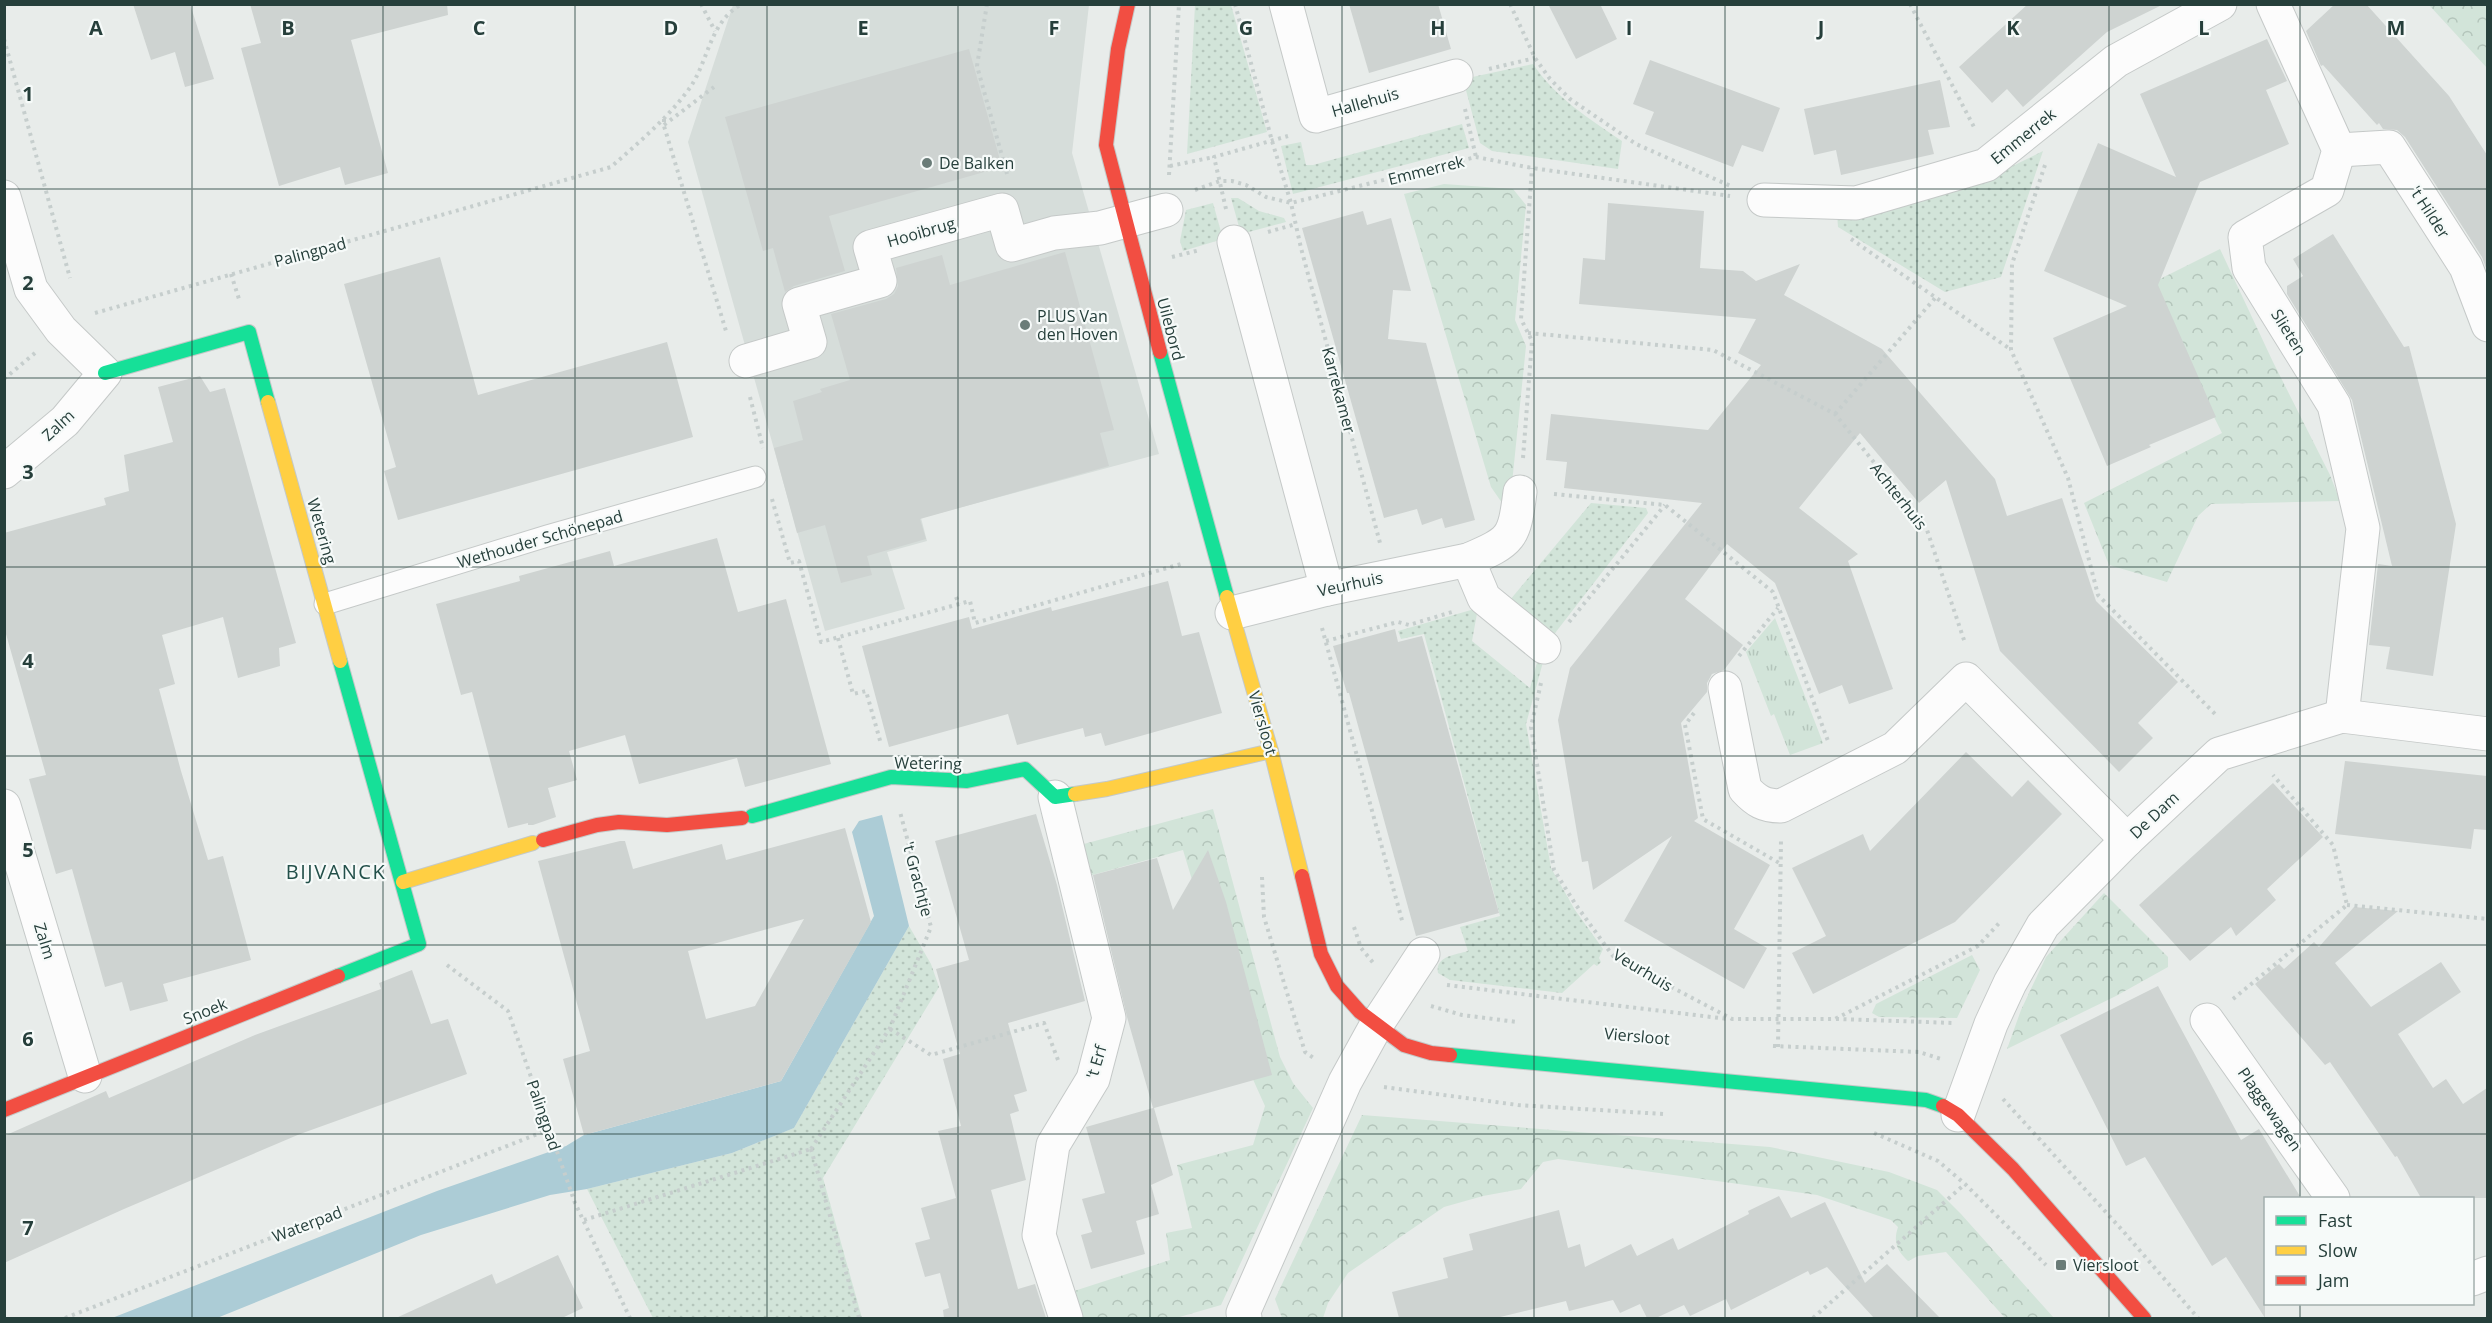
<svg xmlns="http://www.w3.org/2000/svg" width="2492" height="1323" font-family="'Open Sans',sans-serif">
	<style>
		.built { fill: #d6ddda }
		.grass { fill: url(#grass-dots) }
		.forest { fill: url(#forest-crowns) }
		.park { fill: url(#park-tufts) }
		.water { fill: #acccd6 }
		.building { fill: #ced3d1; fill-rule: evenodd }
		.lines { fill: none; stroke-linecap: round; stroke-linejoin: round }
		.lane-casing { stroke: #c5c9c8; stroke-width: 23 }
		.street-casing { stroke: #c5c9c8; stroke-width: 35 }
		.fast-casing { stroke: #c4c9c8; stroke-width: 16 }
		.slow-casing { stroke: #c4c9c8; stroke-width: 16 }
		.jam-casing { stroke: #c4c9c8; stroke-width: 16 }
		.path { stroke: #c6cecd; stroke-width: 4; stroke-dasharray: 3 4.5; stroke-linecap: butt }
		.lane { stroke: #fcfcfc; stroke-width: 21 }
		.street { stroke: #fcfcfc; stroke-width: 33 }
		.fast { stroke: #16e098; stroke-width: 14 }
		.slow { stroke: #ffcf43; stroke-width: 14 }
		.jam { stroke: #f24e42; stroke-width: 14 }
		.grid { fill: none; stroke: #263f3b; stroke-width: 1.5; stroke-opacity: 0.55 }
		.poi-dot { fill: #6a7c78; stroke: #f6faf9; stroke-width: 2 }
		.labels { text-anchor: middle; stroke-width: 4.5; stroke-linejoin: round; paint-order: stroke }
		.street-label { font-size: 16px; fill: #263f3b; stroke: #f6faf9 }
		.poi-label { font-size: 16px; fill: #263f3b; stroke: #f6faf9; text-anchor: start }
		.quarter-label { font-size: 20px; letter-spacing: 1.5px; fill: #23504a; stroke: #f6faf9 }
		.grid-label { font-size: 20px; text-anchor: middle; font-weight: bold; fill: #263f3b; stroke: #f6faf9; stroke-width: 4.5; stroke-linejoin: round; paint-order: stroke }
	</style>
	<defs>
		<pattern id="grass-dots" width="8" height="8" patternUnits="userSpaceOnUse" patternTransform="scale(1.5)"><rect width="8" height="8" fill="#d2e4d9"/><path d="M2 2h.1M6 6h.1" fill="none" stroke="#b4c5bb" stroke-width="1.8" stroke-linecap="round"/></pattern>
		<pattern id="forest-crowns" width="20" height="18" patternUnits="userSpaceOnUse" patternTransform="scale(1.5)"><rect width="20" height="18" fill="#d2e4d9"/><path d="M2 6a3 3 0 1 1 6 0M12 15a3 3 0 1 1 6 0" fill="none" stroke="#b4c5bb"/></pattern>
		<pattern id="park-tufts" width="24" height="20" patternUnits="userSpaceOnUse" patternTransform="scale(1.5)"><rect width="24" height="20" fill="#d2e4d9"/><path d="M3 7l-1-3M5 7V3M7 7l1-3M15 17l-1-3M17 17v-4M19 17l1-3" fill="none" stroke="#b4c5bb"/></pattern>
	</defs>
	<rect width="100%" height="100%" fill="#e8ecea"/>
	<!-- built -->
	<polygon class="built" points="733,5 1089,5 1072,153 1159,454 921,518 927,541 887,552 905,609 825,631 688,142"/>
	<!-- grass -->
	<g class="grass">
		<polygon points="1195,5 1231,5 1267,132 1187,154"/>
		<path d="M 1533,64 C 1556,98 1588,118 1622,141 L 1618,169 L 1492,151 L 1480,143 L 1463,79 Z"/>
		<polygon points="1462,124 1469,148 1293,194 1281,146 1301,142 1306,165 1313,165"/>
		<polygon points="2043,151 2001,277 1945,292 1838,227 1837,214 1970,187"/>
		<polygon points="1231,198 1238,198 1259,211 1284,218 1286,222 1241,234"/>
		<polygon points="1213,203 1223,239 1183,251 1180,241 1186,210"/>
		<polygon points="1591,503 1646,508 1648,513 1552,637 1510,600"/>
		<path d="M 1478,608 L 1472,641 L 1530,688 L 1538,659 L 1543,662 L 1526,724 L 1551,868 L 1575,910 L 1603,949 L 1599,958 L 1601,962 L 1597,966 L 1594,964 L 1562,993 L 1450,980 L 1438,973 C 1435,956 1455,955 1468,951 L 1460,927 L 1500,916 L 1424,634 L 1401,639 L 1398,631 Z"/>
		<polygon points="909,926 931,964 939,987 823,1178 862,1318 653,1318 587,1189 732,1153 794,1128"/>
	</g>
	<!-- forest -->
	<g class="forest">
		<polygon points="2429,5 2487,5 2487,68"/>
		<polygon points="1444,184 1513,189 1526,205 1515,320 1526,346 1509,513 1491,487 1404,194"/>
		<polygon points="2220,249 2273,362 2330,475 2340,501 2211,504 2198,516 2167,582 2109,565 2084,503 2222,433 2148,285"/>
		<polygon points="1213,809 1280,1057 1293,1083 1313,1108 1221,1305 1176,1318 1076,1318 1068,1293 1170,1260 1166,1233 1192,1228 1177,1165 1253,1145 1265,1106 1251,1075 1183,850 1078,879 1069,848"/>
		<polygon points="2104,893 2168,957 2168,967 2116,996 2007,1049 2021,1010 2046,957"/>
		<polygon points="1972,955 1980,970 1957,1018 1879,1017 1872,1013 1876,1004"/>
		<path d="M 1362,1115 L 1770,1147 L 1889,1172 L 1937,1190 L 1961,1214 L 2054,1318 L 2005,1318 L 1946,1252 L 1918,1256 L 1908,1261 C 1897,1251 1893,1242 1898,1227 L 1891,1220 L 1817,1195 L 1558,1159 L 1543,1162 L 1521,1189 L 1483,1196 L 1444,1207 L 1348,1273 L 1328,1303 L 1323,1318 L 1282,1318 L 1275,1299 Z"/>
	</g>
	<!-- park -->
	<polygon class="park" points="1775,618 1823,743 1790,755 1774,714 1771,716 1746,652"/>
	<!-- water -->
	<polygon class="water" points="882,815 909,926 794,1128 732,1153 587,1189 550,1195 421,1235 217,1318 112,1318 437,1191 566,1146 584,1135 781,1081 874,916 852,832 859,821"/>
	<!-- building -->
	<g class="building">
		<polygon points="133,4 190,4 214,79 185,87 175,52 151,60"/>
		<polygon points="250,4 447,4 448,15 351,40 388,173 345,185 340,167 279,186 241,48 261,43"/>
		<polygon points="1349,4 1438,4 1451,49 1369,73"/>
		<polygon points="1548,4 1600,4 1617,39 1576,59"/>
		<polygon points="2028,4 2164,4 2107,32 2023,107 2007,89 1992,103 1959,67"/>
		<polygon points="2335,4 2366,4 2449,96 2487,155 2487,271 2482,257 2405,137 2397,130 2383,129 2379,123 2377,125 2323,65 2321,66 2306,31"/>
		<polygon points="2267,39 2287,81 2266,90 2289,144 2200,182 2158,285 2216,417 2149,445 2151,447 2107,466 2053,338 2127,306 2044,271 2098,143 2176,177 2140,94"/>
		<polygon points="969,49 1002,167 829,216 845,271 794,286 785,292 773,248 763,251 725,117"/>
		<polygon points="1650,60 1780,108 1763,152 1742,145 1733,167 1645,134 1654,112 1633,104"/>
		<polygon points="1940,80 1950,127 1928,130 1934,154 1841,175 1836,150 1814,155 1804,109"/>
		<polygon points="1608,203 1704,211 1700,268 1743,271 1756,281 1800,264 1784,295 1882,349 1995,479 2007,516 2062,498 2096,601 2178,682 2138,723 2153,738 2119,772 2000,651 1946,480 1919,503 1860,433 1799,508 1858,554 1848,561 1893,689 1849,704 1842,685 1819,694 1775,583 1727,544 1685,599 1743,645 1724,670 1712,674 1707,683 1707,692 1681,723 1698,818 1694,821 1770,865 1734,929 1767,948 1744,989 1624,921 1672,836 1593,890 1588,861 1582,862 1576,827 1558,720 1570,668 1702,503 1564,488 1567,462 1546,460 1551,414 1708,430 1761,365 1738,353 1756,319 1579,304 1583,258 1605,260"/>
		<polygon points="1363,211 1367,225 1391,218 1411,291 1393,290 1388,339 1426,343 1475,520 1445,528 1442,518 1422,525 1417,509 1384,518 1302,228"/>
		<polygon points="2333,234 2404,347 2409,346 2456,524 2433,676 2386,669 2390,647 2369,645 2378,564 2392,566 2352,400 2287,294 2287,286 2303,276 2293,259"/>
		<polygon points="1065,252 1114,430 1100,433 1109,466 920,519 926,539 867,556 872,575 841,583 825,525 797,533 774,448 803,440 793,401 822,392 820,389 850,380 831,314 886,299 894,294 898,286 896,268 942,255 950,285"/>
		<polygon points="440,257 478,395 667,342 693,437 398,520 384,471 396,467 344,284"/>
		<polygon points="200,376 210,392 225,388 296,643 279,648 280,666 238,678 223,617 162,635 175,684 159,689 181,771 208,860 223,856 251,960 163,984 168,1001 130,1011 122,982 105,987 72,869 56,874 29,779 46,775 4,627 4,533 106,505 104,498 129,491 124,455 173,442 158,387"/>
		<polygon points="717,538 738,612 786,599 831,764 745,787 737,758 639,784 625,735 569,751 577,780 548,788 556,817 533,825 528,825 528,823 508,828 472,692 461,695 436,604 520,581 519,576 610,551 614,566"/>
		<polygon points="1168,581 1182,636 1199,632 1222,713 1105,746 1101,733 1085,737 1083,728 1017,745 1008,714 889,747 862,646 969,617 972,629 1051,607 1052,611"/>
		<polygon points="1395,629 1398,642 1422,636 1499,913 1416,936 1349,693 1347,693 1333,646"/>
		<polygon points="1966,752 2012,797 2028,780 2062,814 1955,922 1813,994 1792,953 1826,936 1792,868 1863,834 1870,851"/>
		<polygon points="2345,761 2487,776 2487,830 2474,829 2471,849 2335,834"/>
		<polygon points="2273,783 2323,837 2267,889 2276,900 2236,936 2231,927 2190,961 2139,905"/>
		<polygon points="1036,814 1057,885 1085,1001 1008,1023 1027,1091 1014,1095 1019,1111 1010,1114 1026,1180 991,1190 1018,1289 1035,1284 1046,1318 944,1318 943,1310 949,1308 940,1273 925,1277 915,1243 930,1239 921,1208 956,1198 938,1131 961,1126 943,1059 960,1054 936,969 969,960 935,841"/>
		<path d="M 845,828 L 871,922 L 781,1081 L 584,1135 L 563,1059 L 590,1051 L 538,861 L 620,841 L 625,841 L 633,869 L 722,844 L 726,860 ZM 804,919 L 755,1006 L 706,1019 L 688,951 Z"/>
		<polygon points="1208,850 1226,902 1272,1075 1154,1108 1173,1175 1151,1185 1159,1214 1136,1221 1145,1254 1091,1269 1081,1235 1092,1232 1082,1199 1105,1193 1086,1127 1153,1108 1127,1017 1093,875 1157,858 1173,910"/>
		<polygon points="2354,907 2398,911 2335,963 2371,1007 2441,962 2461,992 2398,1034 2433,1088 2446,1079 2463,1104 2487,1088 2487,1198 2421,1198 2397,1156 2395,1157 2330,1062 2325,1065 2255,984 2279,964 2284,969 2314,942 2319,947"/>
		<polygon points="412,970 431,1024 448,1019 467,1074 300,1134 124,1209 4,1263 4,1136 106,1091 109,1098 255,1035 381,989 379,983"/>
		<polygon points="2158,986 2241,1140 2259,1129 2301,1198 2265,1198 2265,1318 2226,1257 2212,1266 2145,1157 2126,1166 2060,1035"/>
		<polygon points="1779,1196 1791,1218 1825,1202 1865,1283 1887,1264 1940,1318 1874,1318 1827,1267 1810,1275 1808,1271 1731,1310 1726,1299 1690,1316 1684,1305 1656,1318 1647,1318 1640,1304 1620,1313 1613,1300 1569,1311 1566,1301 1496,1318 1399,1318 1392,1292 1448,1278 1443,1258 1473,1250 1469,1234 1559,1210 1568,1248 1580,1244 1585,1267 1631,1244 1637,1256 1673,1238 1678,1250 1749,1214 1748,1211"/>
		<polygon points="558,1255 583,1308 562,1318 396,1318 492,1274 496,1284"/>
	</g>
	<g class="lines">
		<defs>
			<polyline id="lane" points="325,604 547,536 755,477"/>
			<g id="street">
				<polyline points="1286,4 1316,116 1456,76"/>
				<polyline points="2273,4 2339,150 2327,190 2245,237 2249,268 2334,405 2363,528 2342,716"/>
				<polyline points="2339,150 2389,147 2466,267 2488,325"/>
				<polyline points="4,197 31,289 61,330 105,373 65,421 4,472"/>
				<polyline points="1764,200 1856,203 1986,165 2116,61 2220,4"/>
				<polyline points="1234,242 1327,589"/>
				<polyline points="746,361 810,342 799,304 880,281 870,247 1002,210 1012,245 1054,233 1100,228 1166,210"/>
				<polyline points="1468,560 1484,598 1544,647"/>
				<path d="M 1232,613 L 1327,589 L 1468,560 C 1512,541 1514,539 1520,492"/>
				<path d="M 1725,688 L 1745,789 C 1756,801 1764,806 1781,806 L 1895,748 L 1966,679 L 2127,840"/>
				<polyline points="1055,797 1109,1018 1093,1079 1053,1145 1039,1235 1066,1318"/>
				<polyline points="4,806 85,1076"/>
				<polyline points="2207,1020 2333,1198"/>
				<polyline points="1958,1115 1991,1024 2010,983 2043,925 2127,840 2219,754 2342,716 2488,734"/>
				<polyline points="2472,1279 2488,1273"/>
				<polyline points="1245,1318 1243,1313 1345,1082 1377,1024 1423,954"/>
			</g>
			<g id="fast">
				<polyline points="1160,352 1227,597"/>
				<polyline points="105,373 249,332 268,402"/>
				<polyline points="752,816 891,777 967,781 1025,769 1055,797 1075,794"/>
				<polyline points="338,976 419,944 340,661"/>
				<polyline points="1450,1055 1926,1100 1943,1106"/>
			</g>
			<g id="slow">
				<polyline points="268,402 340,661"/>
				<polyline points="1227,597 1271,751 1302,876"/>
				<polyline points="1075,794 1107,789 1271,751"/>
				<polyline points="403,882 533,843"/>
			</g>
			<g id="jam">
				<polyline points="1128,4 1118,49 1106,145 1160,352"/>
				<polyline points="543,840 597,825 619,822 667,825 742,818"/>
				<polyline points="1302,876 1321,954 1337,986 1360,1012 1404,1045 1431,1053 1450,1055"/>
				<polyline points="1943,1106 1958,1115 2013,1169 2144,1318"/>
				<polyline points="4,1110 338,976"/>
			</g>
		</defs>
		<!-- lane casing -->
		<use href="#lane" class="lane-casing"/>
		<!-- street casing -->
		<use href="#street" class="street-casing"/>
		<!-- fast casing -->
		<use href="#fast" class="fast-casing"/>
		<!-- slow casing -->
		<use href="#slow" class="slow-casing"/>
		<!-- jam casing -->
		<use href="#jam" class="jam-casing"/>
		<!-- path -->
		<g class="path">
			<polyline points="701,4 715,31"/>
			<polyline points="987,4 977,66 1007,174"/>
			<polyline points="1235,4 1272,141 1291,203 1301,248 1380,543"/>
			<polyline points="1510,4 1535,58 1550,79 1570,99 1636,144 1733,187"/>
			<polyline points="1910,4 1975,129"/>
			<polyline points="4,39 70,278"/>
			<polyline points="1489,69 1535,58"/>
			<polyline points="1465,109 1476,157"/>
			<polyline points="664,119 664,126 726,331"/>
			<polyline points="664,125 714,87"/>
			<polyline points="2045,165 2012,264 2011,350 2068,478 2098,595 2218,717"/>
			<polyline points="1170,166 1214,157"/>
			<polyline points="1169,175 1179,4"/>
			<polyline points="1195,190 1220,181 1232,181 1246,185 1266,197 1291,203 1476,157 1532,168 1730,196"/>
			<polyline points="1226,209 1214,157 1288,136"/>
			<polyline points="1268,232 1296,224"/>
			<polyline points="1851,239 2010,349"/>
			<polyline points="1172,257 1200,250"/>
			<polyline points="231,274 239,299"/>
			<path d="M 95,313 L 611,167 C 638,143 667,119 689,89 C 709,61 709,22 742,4"/>
			<polyline points="1528,333 1713,350 1835,414 1926,527 1965,643"/>
			<polyline points="4,379 35,353"/>
			<polyline points="750,397 763,448"/>
			<polyline points="1835,414 1936,297"/>
			<polyline points="1523,458 1532,341 1521,319 1532,168"/>
			<polyline points="1554,494 1665,505 1773,592 1828,741"/>
			<polyline points="772,499 790,563 799,561 821,642 970,601 975,623 1181,564"/>
			<polyline points="956,597 959,604"/>
			<polyline points="1569,622 1665,505"/>
			<polyline points="1322,628 1403,924"/>
			<polyline points="838,638 853,694 866,691 881,744"/>
			<polyline points="1326,641 1398,622 1409,625 1452,612"/>
			<polyline points="1739,656 1778,608"/>
			<polyline points="1541,683 1531,727 1554,870 1576,905 1613,956 1732,1019 1835,1019 1978,946 2001,921"/>
			<polyline points="1694,713 1685,725 1703,819 1781,864"/>
			<polyline points="1262,877 1264,917 1305,1052 1315,1059"/>
			<polyline points="2347,905 2488,919"/>
			<polyline points="1354,927 1361,948 1375,965"/>
			<polyline points="447,965 508,1011 575,1203 630,1318"/>
			<polyline points="1447,985 1728,1019"/>
			<polyline points="2233,999 2347,905 2333,845 2273,775"/>
			<polyline points="1431,1006 1462,1015 1517,1022"/>
			<polyline points="1836,1019 1955,1023"/>
			<polyline points="890,1029 931,1055 1044,1023 1058,1060 1060,1059"/>
			<polyline points="1773,1046 1919,1052 1941,1059"/>
			<polyline points="1778,1047 1781,840"/>
			<polyline points="1384,1087 1518,1105 1663,1114"/>
			<polyline points="2003,1099 2123,1231 2198,1318"/>
			<polyline points="1874,1133 1938,1161 1965,1184 2046,1265"/>
			<polyline points="811,1149 890,1028 931,927 900,812"/>
			<polyline points="811,1149 859,1318"/>
			<polyline points="584,1220 811,1149"/>
			<polyline points="65,1318 548,1130"/>
			<polyline points="1813,1318 1965,1184"/>
		</g>
		<!-- lane -->
		<use href="#lane" class="lane"/>
		<!-- street -->
		<use href="#street" class="street"/>
		<!-- fast -->
		<use href="#fast" class="fast"/>
		<!-- slow -->
		<use href="#slow" class="slow"/>
		<!-- jam -->
		<use href="#jam" class="jam"/>
	</g>
	<!-- grid -->
	<path class="grid" d="M 192,4 L 192,1318M 383,4 L 383,1318M 575,4 L 575,1318M 767,4 L 767,1318M 958,4 L 958,1318M 1150,4 L 1150,1318M 1342,4 L 1342,1318M 1534,4 L 1534,1318M 1725,4 L 1725,1318M 1917,4 L 1917,1318M 2109,4 L 2109,1318M 2300,4 L 2300,1198M 4,189 L 2488,189M 4,378 L 2488,378M 4,567 L 2488,567M 4,756 L 2488,756M 4,945 L 2488,945M 4,1134 L 2488,1134M 2300,1304 L 2300,1318"/>
	<!-- markers -->
	<g class="poi-dot">
		<circle cx="927" cy="163" r="6"/>
		<circle cx="1025" cy="325" r="6"/>
		<rect x="2055" y="1259" width="12" height="12" rx="3"/>
	</g>
	<g class="labels">
		<!-- street labels -->
		<g class="street-label">
			<text transform="translate(1365 102) rotate(-16)" y="6">Hallehuis</text>
			<text transform="translate(2023 136) rotate(-39)" y="6">Emmerrek</text>
			<text transform="translate(1426 170) rotate(-14)" y="6">Emmerrek</text>
			<text transform="translate(2430 212) rotate(57)" y="6">'t Hilder</text>
			<text transform="translate(921 232) rotate(-16)" y="6">Hooibrug</text>
			<text transform="translate(310 252) rotate(-15)" y="6">Palingpad</text>
			<text transform="translate(1171 329) rotate(75)" y="6">Uilebord</text>
			<text transform="translate(2289 332) rotate(58)" y="6">Slieten</text>
			<text transform="translate(1339 390) rotate(75)" y="6">Karrekamer</text>
			<text transform="translate(58 425) rotate(-43)" y="6">Zalm</text>
			<text transform="translate(1899 496) rotate(52)" y="6">Achterhuis</text>
			<text transform="translate(322 531) rotate(74)" y="6">Wetering</text>
			<text transform="translate(540 539) rotate(-16)" y="6">Wethouder Schönepad</text>
			<text transform="translate(1350 584) rotate(-12)" y="6">Veurhuis</text>
			<text transform="translate(1263 723) rotate(74)" y="6">Viersloot</text>
			<text transform="translate(928 763) rotate(1)" y="6">Wetering</text>
			<text transform="translate(2154 815) rotate(-43)" y="6">De Dam</text>
			<text transform="translate(918 879) rotate(75)" y="6">'t Grachtje</text>
			<text transform="translate(45 941) rotate(73)" y="6">Zalm</text>
			<text transform="translate(1643 970) rotate(31)" y="6">Veurhuis</text>
			<text transform="translate(205 1011) rotate(-22)" y="6">Snoek</text>
			<text transform="translate(1637 1036) rotate(5)" y="6">Viersloot</text>
			<text transform="translate(1096 1062) rotate(-73)" y="6">'t Erf</text>
			<text transform="translate(2270 1109) rotate(55)" y="6">Plaggewagen</text>
			<text transform="translate(544 1115) rotate(71)" y="6">Palingpad</text>
			<text transform="translate(307 1224) rotate(-21)" y="6">Waterpad</text>
		</g>
		<!-- poi labels -->
		<g class="poi-label">
			<text x="939" y="169">De Balken</text>
			<text x="1037" y="322">PLUS Van<tspan x="1037" dy="18">den Hoven</tspan></text>
			<text x="2073" y="1271">Viersloot</text>
		</g>
		<!-- quarter labels -->
		<g class="quarter-label">
			<text x="336" y="879">BIJVANCK</text>
		</g>
	</g>
	<g class="grid-label">
		<text x="96" y="35">A</text>
		<text x="288" y="35">B</text>
		<text x="479" y="35">C</text>
		<text x="671" y="35">D</text>
		<text x="863" y="35">E</text>
		<text x="1054" y="35">F</text>
		<text x="1246" y="35">G</text>
		<text x="1438" y="35">H</text>
		<text x="1629" y="35">I</text>
		<text x="1821" y="35">J</text>
		<text x="2013" y="35">K</text>
		<text x="2204" y="35">L</text>
		<text x="2396" y="35">M</text>
		<text x="28" y="101">1</text>
		<text x="28" y="290">2</text>
		<text x="28" y="479">3</text>
		<text x="28" y="668">4</text>
		<text x="28" y="857">5</text>
		<text x="28" y="1046">6</text>
		<text x="28" y="1235">7</text>
	</g>
	<!-- border -->
	<rect width="2492" height="1323" fill="none" stroke="#263f3b" stroke-width="12"/>
	<!-- legend -->
	<rect x="2264" y="1197" width="210" height="108" fill="#f6faf9" stroke="#a3afad" stroke-width="1.5"/>
	<rect x="2276" y="1216" width="30" height="9" fill="#16e098" stroke="#a3afad" stroke-width="1.5"/>
	<text x="2318" y="1227" font-size="18" fill="#263f3b">Fast</text>
	<rect x="2276" y="1246" width="30" height="9" fill="#ffcf43" stroke="#a3afad" stroke-width="1.5"/>
	<text x="2318" y="1257" font-size="18" fill="#263f3b">Slow</text>
	<rect x="2276" y="1276" width="30" height="9" fill="#f24e42" stroke="#a3afad" stroke-width="1.5"/>
	<text x="2318" y="1287" font-size="18" fill="#263f3b">Jam</text>
</svg>
